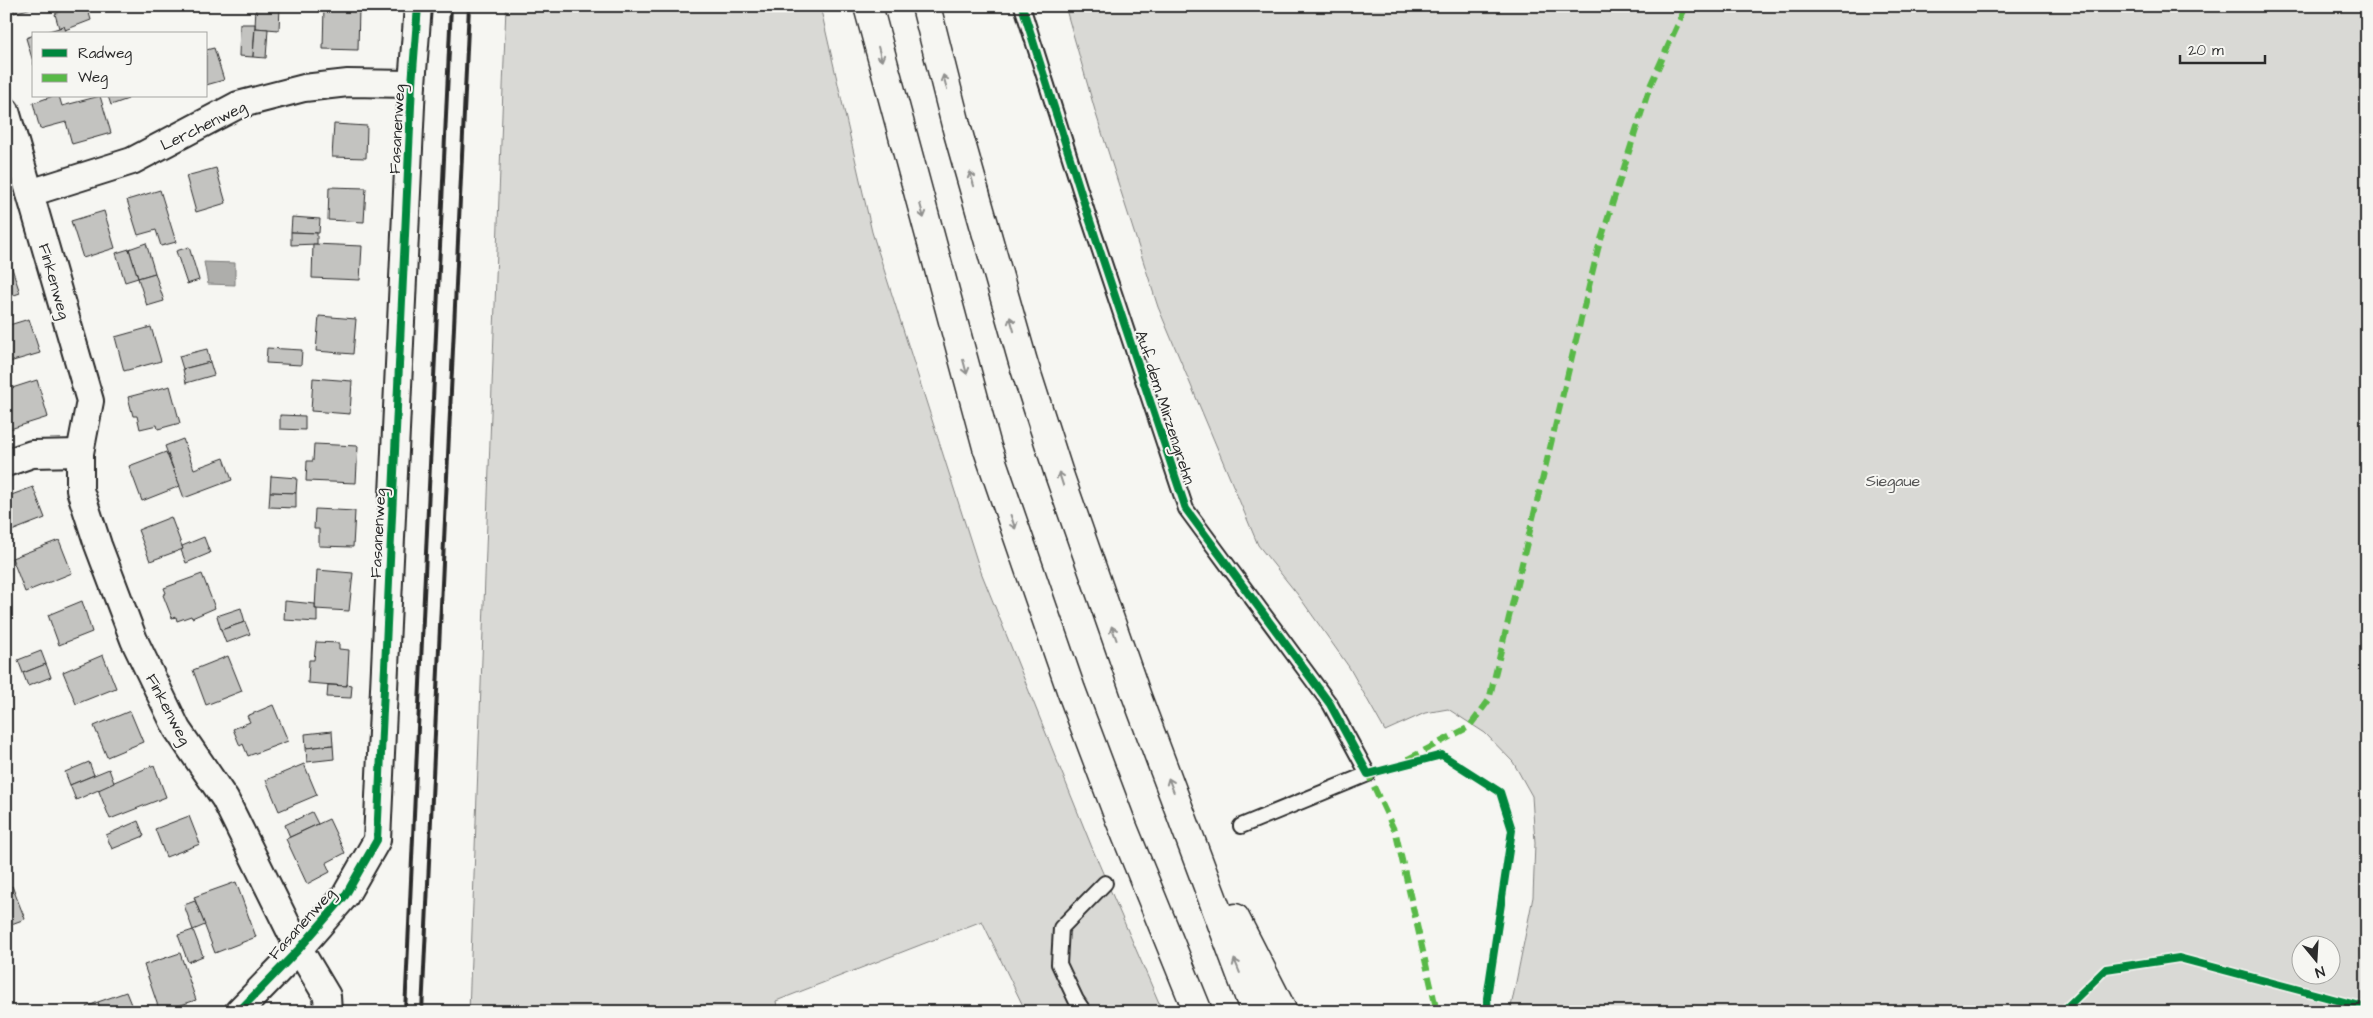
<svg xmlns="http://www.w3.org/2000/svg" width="2373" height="1018" font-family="'Architects Daughter',sans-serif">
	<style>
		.green { fill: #d9d9d5; stroke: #828280; fill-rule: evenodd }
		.water { fill: #aeaeab; stroke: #7a7a78 }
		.building { fill: #c3c3c0; stroke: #2b2b2b }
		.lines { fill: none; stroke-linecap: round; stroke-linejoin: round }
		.lane-casing { stroke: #2b2b2b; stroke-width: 18 }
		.street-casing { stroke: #2b2b2b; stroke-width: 30 }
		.highway-casing { stroke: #2b2b2b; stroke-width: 31 }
		.lane { stroke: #f6f6f2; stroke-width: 14 }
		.street { stroke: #f6f6f2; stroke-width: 26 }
		.highway { stroke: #f6f6f2; stroke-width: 28 }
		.rail { stroke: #2b2b2b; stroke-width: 4 }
		.quiet { stroke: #58b947; stroke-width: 6; stroke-dasharray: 12 6; stroke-linecap: butt }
		.cycleway-casing { stroke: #f6f6f2; stroke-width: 11 }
		.cycleway { stroke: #00873e; stroke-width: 8 }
		.oneway { stroke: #90908e }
		.labels { text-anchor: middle; stroke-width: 4; stroke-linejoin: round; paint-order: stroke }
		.street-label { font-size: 16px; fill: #2b2b2b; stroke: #f6f6f2 }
		.park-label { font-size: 16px; fill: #565656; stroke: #f6f6f2 }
	</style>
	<rect width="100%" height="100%" fill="#f6f6f2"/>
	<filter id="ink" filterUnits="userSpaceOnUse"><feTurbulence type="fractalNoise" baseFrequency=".02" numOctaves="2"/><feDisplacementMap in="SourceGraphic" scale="10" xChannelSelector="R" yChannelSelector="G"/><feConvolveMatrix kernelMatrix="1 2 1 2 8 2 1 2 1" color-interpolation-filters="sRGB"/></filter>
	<g filter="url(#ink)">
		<!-- green -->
		<g class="green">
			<polygon points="506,6 820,6 872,232 979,567 1093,850 1163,1012 1026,1012 982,921 776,1001 778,1012 469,1012"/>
			<path d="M 1065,6 L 2367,6 L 2367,1012 L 1510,1012 L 1533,897 L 1535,843 L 1532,796 L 1513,762 L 1485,733 L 1448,709 L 1425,713 L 1385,731 L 1349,667 L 1298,595 L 1258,545 L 1158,307 L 1096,114 ZM 2300,946 L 2330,946 L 2330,976 L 2300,976 Z"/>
		</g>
		<!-- water -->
		<polygon class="water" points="204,262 235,263 235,285 208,284"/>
		<!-- building -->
		<g class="building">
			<polygon points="12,6 39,6 14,13"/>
			<polygon points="54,6 70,6 57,12"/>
			<polygon points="70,6 87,6 91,20 65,30 64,26 59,28 55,14"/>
			<polygon points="256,6 280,6 279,30 255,28"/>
			<polygon points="324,6 359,7 358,50 323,49"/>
			<polygon points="240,24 255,24 253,57 239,56"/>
			<polygon points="64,26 67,34 39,34 59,28"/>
			<polygon points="255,28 268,29 266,58 253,57"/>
			<polygon points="34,35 34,65 26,38"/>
			<polygon points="214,48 224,80 206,85 206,50"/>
			<polygon points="53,96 59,96 62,106 100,96 111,133 72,144 66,122 40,129 33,103"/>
			<polygon points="108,96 127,96 128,99 111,105"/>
			<polygon points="334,124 367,126 366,158 332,157"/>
			<polygon points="216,168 226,203 196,212 186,176"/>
			<polygon points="329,187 366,188 364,222 328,220"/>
			<polygon points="160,190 176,242 161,246 156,230 138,235 127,200"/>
			<polygon points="104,211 115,248 83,258 71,221"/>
			<polygon points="292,217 320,219 319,233 291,232"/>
			<polygon points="291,232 317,233 317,244 291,245"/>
			<polygon points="146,243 155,273 138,278 129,249"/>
			<polygon points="313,244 362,246 360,280 312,278"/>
			<polygon points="189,247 199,280 187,284 176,251"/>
			<polygon points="129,249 138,278 125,282 116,253"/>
			<polygon points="9,259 20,293 6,298 6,260"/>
			<polygon points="155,273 164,301 147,306 138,278"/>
			<polygon points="319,316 356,319 353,354 316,351"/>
			<polygon points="29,319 40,353 6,363 6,326"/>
			<polygon points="151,327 161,361 124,371 115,337"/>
			<polygon points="267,348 302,350 301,365 266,363"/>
			<polygon points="207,349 210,362 183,369 179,356"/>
			<polygon points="210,362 214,375 186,383 183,369"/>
			<polygon points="313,378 352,381 350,414 311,411"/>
			<polygon points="37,380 48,417 10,429 6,418 6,411 9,410 6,390"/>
			<polygon points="170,386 180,423 158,429 157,425 140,429 137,416 133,416 128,397"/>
			<polygon points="280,415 305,416 305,430 280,429"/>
			<polygon points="183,439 194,469 224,458 232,480 184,498 165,446"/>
			<polygon points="314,444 358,446 356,483 306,481 307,461 313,461"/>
			<polygon points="166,452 180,486 142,501 129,466"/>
			<polygon points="271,476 297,478 296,493 270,492"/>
			<polygon points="33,487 45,518 9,532 6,526 6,497"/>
			<polygon points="270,492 296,493 296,508 269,507"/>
			<polygon points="315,509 355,511 353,547 319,546 319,529 314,529"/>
			<polygon points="171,517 183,549 150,561 138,530"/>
			<polygon points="204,537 210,553 186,563 181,550 183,549 182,546"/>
			<polygon points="59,540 72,573 25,592 12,558"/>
			<polygon points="317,570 353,573 349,611 315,609"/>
			<polygon points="202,574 215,608 192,618 191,616 177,621 176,617 172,618 163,595 166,593 164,588"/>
			<polygon points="82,601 92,632 59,645 48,615"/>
			<polygon points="285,601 315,604 315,609 317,609 317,622 284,620"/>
			<polygon points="241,608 245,622 221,630 217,616"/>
			<polygon points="245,622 250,634 226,643 221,630"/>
			<polygon points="316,642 339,643 339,649 349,650 347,686 308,683 309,660 314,660"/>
			<polygon points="41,651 46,664 23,673 18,660"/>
			<polygon points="103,655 116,688 76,704 63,672"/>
			<polygon points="228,656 242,691 206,705 193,670"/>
			<polygon points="46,664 51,677 28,686 23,673"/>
			<polygon points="347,684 352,685 351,698 327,697 328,685 347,686"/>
			<polygon points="273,705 288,741 248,756 243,744 240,746 233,729 250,722 247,716"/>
			<polygon points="130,711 143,742 107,757 94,726"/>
			<polygon points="332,731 333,745 306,748 305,734"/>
			<polygon points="333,745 334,759 307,762 306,748"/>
			<polygon points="89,762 94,775 70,785 65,772"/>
			<polygon points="304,764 317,795 279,811 266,780"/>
			<polygon points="154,765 166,797 110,819 98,789"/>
			<polygon points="109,769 114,783 76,800 70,785"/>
			<polygon points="312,812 318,824 290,837 285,825"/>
			<polygon points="189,816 200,844 166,857 155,829"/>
			<polygon points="329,819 345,853 326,863 330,872 307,884 286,839"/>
			<polygon points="138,821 144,836 112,849 106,835"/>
			<polygon points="236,882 256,937 215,953 194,897"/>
			<polygon points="12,886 25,919 6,926 6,889"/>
			<polygon points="195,901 205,925 193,930 184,905"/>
			<polygon points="193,930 203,956 188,962 178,935"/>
			<polygon points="180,953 196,1000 160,1012 144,965"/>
			<polygon points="126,992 134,1012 101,1012 98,1002"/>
			<polygon points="98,1002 101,1012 88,1012 86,1007"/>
		</g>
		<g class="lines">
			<defs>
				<g id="lane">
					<polyline points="1022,6 1087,212 1186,509 1330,704 1368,774 1241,826"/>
					<polyline points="1084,1012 1076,1000 1059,964 1061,928 1105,883"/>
				</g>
				<g id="street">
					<polyline points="6,111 90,401 80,453 80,490 98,545 134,640 177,729 225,799 299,949 327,996 328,1012"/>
					<polyline points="30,193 132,161 238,105 304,88 348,83 412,84"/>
					<polyline points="6,463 32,454 80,453"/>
					<polyline points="238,1012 299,949 345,896 377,840 412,84 418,6"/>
				</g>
				<g id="highway">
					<polyline points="868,6 987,447 1071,690 1120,820 1198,1012"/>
					<polyline points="926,6 957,129 1023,362 1059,474 1137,697 1255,1012"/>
					<polyline points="1235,918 1283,1012"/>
				</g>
			</defs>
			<!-- lane casing -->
			<use href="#lane" class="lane-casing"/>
			<!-- street casing -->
			<use href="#street" class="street-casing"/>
			<!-- highway casing -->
			<use href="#highway" class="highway-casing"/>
			<!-- lane -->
			<use href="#lane" class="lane"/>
			<!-- street -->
			<use href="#street" class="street"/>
			<!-- highway -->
			<use href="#highway" class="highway"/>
			<!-- rail -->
			<g class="rail">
				<polyline points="405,1012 451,6"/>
				<polyline points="422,1012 469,6"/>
			</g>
			<!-- quiet -->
			<g class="quiet">
				<polyline points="1408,759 1469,727 1489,700 1598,249 1650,86 1686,6"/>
				<polyline points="1372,773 1368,774 1396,834 1437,1012"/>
			</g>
			<defs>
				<g id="cycleway">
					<polyline points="1022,6 1087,212 1186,509 1330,704 1368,774 1442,755 1500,792 1512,830 1487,998 1488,1012"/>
					<polyline points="238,1012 299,949 345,896 377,840 412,84 418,6"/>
					<polyline points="2062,1012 2106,969 2179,958 2367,1008"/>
				</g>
			</defs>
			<!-- cycleway casing -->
			<use href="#cycleway" class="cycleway-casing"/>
			<!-- cycleway -->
			<use href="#cycleway" class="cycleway"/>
		</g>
		<!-- one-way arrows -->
		<defs><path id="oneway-shaft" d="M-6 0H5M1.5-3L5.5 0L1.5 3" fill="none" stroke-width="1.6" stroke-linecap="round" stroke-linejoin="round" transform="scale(1.25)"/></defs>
		<g class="oneway">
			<use href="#oneway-shaft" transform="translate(880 54) rotate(75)"/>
			<use href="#oneway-shaft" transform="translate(945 82) rotate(-105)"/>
			<use href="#oneway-shaft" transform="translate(972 179) rotate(-106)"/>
			<use href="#oneway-shaft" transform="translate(922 211) rotate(75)"/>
			<use href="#oneway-shaft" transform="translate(1012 324) rotate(-106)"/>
			<use href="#oneway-shaft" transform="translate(965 367) rotate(75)"/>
			<use href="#oneway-shaft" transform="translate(1061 479) rotate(-108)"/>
			<use href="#oneway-shaft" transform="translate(1013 522) rotate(71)"/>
			<use href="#oneway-shaft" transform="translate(1114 633) rotate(-110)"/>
			<use href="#oneway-shaft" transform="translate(1171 785) rotate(-111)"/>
			<use href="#oneway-shaft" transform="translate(1237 966) rotate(-112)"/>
		</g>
	</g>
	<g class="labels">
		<!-- street labels -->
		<g class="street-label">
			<text transform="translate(203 125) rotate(-26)" y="6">Lerchenweg</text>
			<text transform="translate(396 129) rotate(-87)" y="6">Fasanenweg</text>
			<text transform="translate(55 281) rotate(74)" y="6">Finkenweg</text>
			<text transform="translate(1166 407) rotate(72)" y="6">Auf dem Mirzengrehn</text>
			<text transform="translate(377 533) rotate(-87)" y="6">Fasanenweg</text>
			<text transform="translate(169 709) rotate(62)" y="6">Finkenweg</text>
			<text transform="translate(301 923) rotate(-48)" y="6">Fasanenweg</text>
		</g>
		<!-- park labels -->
		<g class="park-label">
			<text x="1893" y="486">Siegaue</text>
		</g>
	</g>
	<!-- margin -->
	<rect width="2373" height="1018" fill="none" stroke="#f6f6f2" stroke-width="25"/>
	<rect x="12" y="12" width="2348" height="993" fill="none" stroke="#2b2b2b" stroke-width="2" filter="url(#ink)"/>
	<!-- legend -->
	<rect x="32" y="32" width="175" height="65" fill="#f6f6f2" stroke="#a5a5a2"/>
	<rect x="42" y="49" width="25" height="8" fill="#00873e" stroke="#a5a5a2"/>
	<text x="78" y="58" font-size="15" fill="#2b2b2b">Radweg</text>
	<rect x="42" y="74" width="25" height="8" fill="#58b947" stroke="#a5a5a2"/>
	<text x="78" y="82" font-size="15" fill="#2b2b2b">Weg</text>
	<!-- north arrow -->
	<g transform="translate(2316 960) rotate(162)"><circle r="24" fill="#f6f6f2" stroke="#a5a5a2"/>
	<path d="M0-4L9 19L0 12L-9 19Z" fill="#2b2b2b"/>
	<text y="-8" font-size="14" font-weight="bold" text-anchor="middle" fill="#2b2b2b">N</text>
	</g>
	<!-- scale -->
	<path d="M2180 55v8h85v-8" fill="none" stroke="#2b2b2b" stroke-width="2.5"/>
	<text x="2188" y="55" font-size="15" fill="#2b2b2b" stroke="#f6f6f2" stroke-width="4" paint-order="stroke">20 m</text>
</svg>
